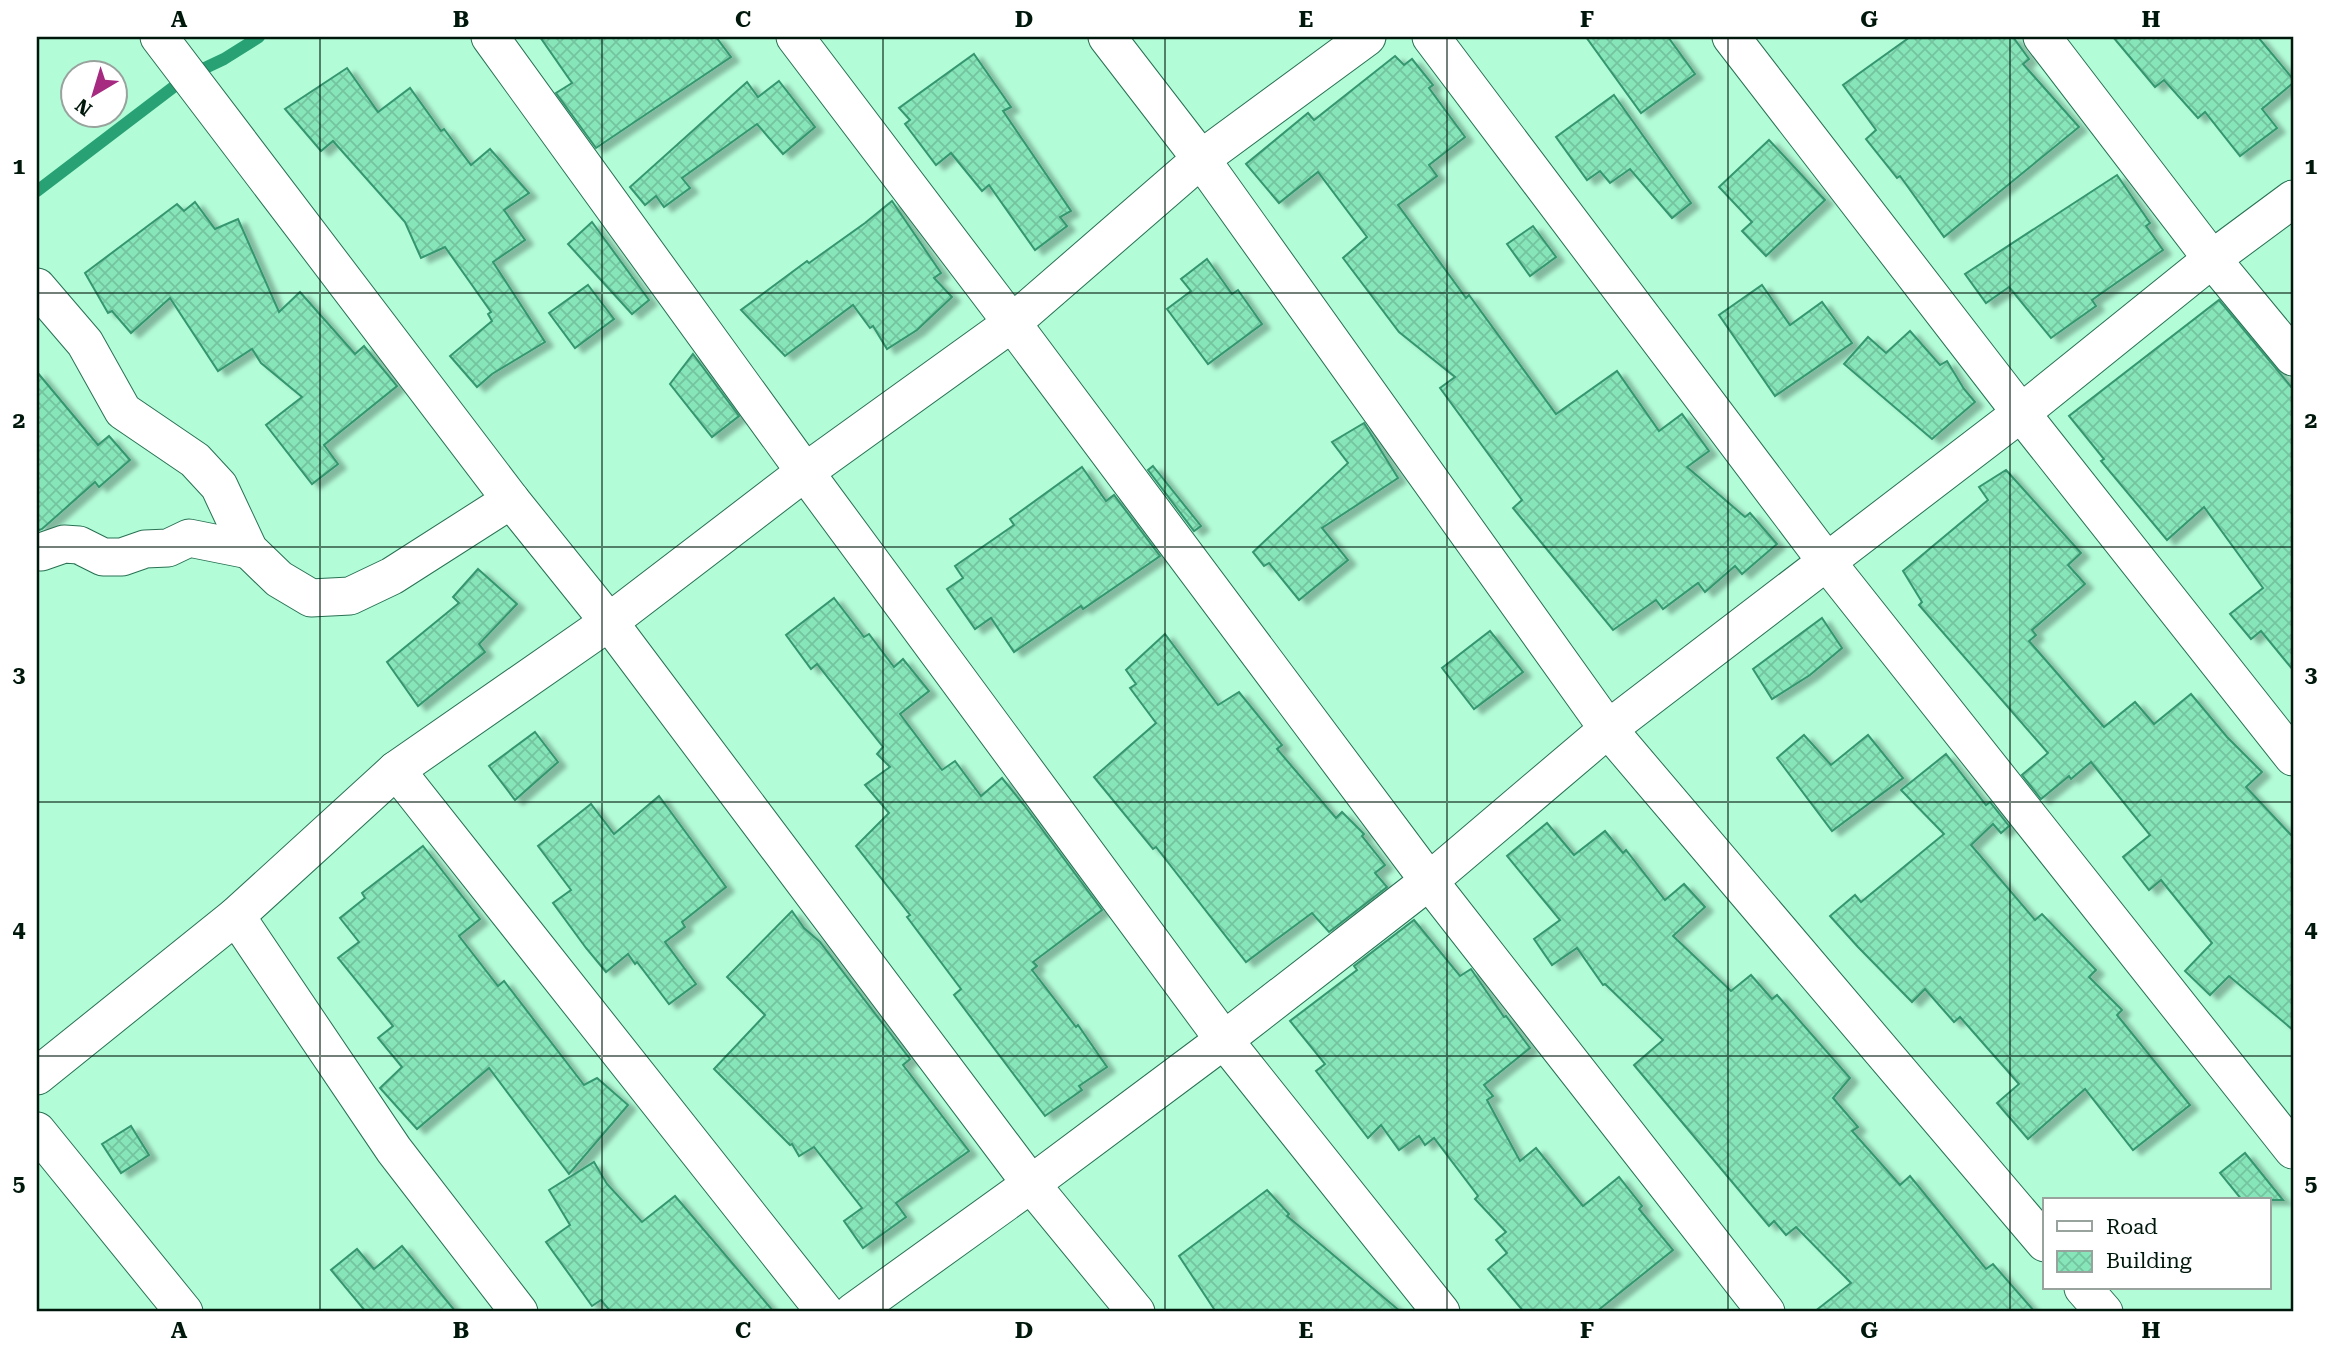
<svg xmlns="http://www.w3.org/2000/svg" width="2330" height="1349" font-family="'Roboto Serif',serif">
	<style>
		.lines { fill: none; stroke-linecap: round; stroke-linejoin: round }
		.stream { stroke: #28a174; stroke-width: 12 }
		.building { fill: url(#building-cross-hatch); stroke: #35966f; stroke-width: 2; filter: url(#shadow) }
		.street-casing { stroke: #287153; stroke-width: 39 }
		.street { stroke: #fff; stroke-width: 37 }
		.grid { fill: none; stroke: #00180c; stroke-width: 2; stroke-opacity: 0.55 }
		.neatline { fill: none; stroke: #00180c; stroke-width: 2.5 }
		.grid-label { font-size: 23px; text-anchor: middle; font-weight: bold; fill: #00180c }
	</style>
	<defs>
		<pattern id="building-cross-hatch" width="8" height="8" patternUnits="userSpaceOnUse" patternTransform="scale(1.75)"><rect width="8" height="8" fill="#87e5ba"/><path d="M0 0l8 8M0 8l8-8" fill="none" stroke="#73c49f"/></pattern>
		<filter id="shadow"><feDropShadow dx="8" dy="4.5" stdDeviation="2" flood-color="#0004"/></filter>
	</defs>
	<rect width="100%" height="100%" fill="#b3fcd8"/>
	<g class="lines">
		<!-- stream -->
		<polyline class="stream" points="37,191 188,76 224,59 259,37"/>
	</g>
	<!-- building -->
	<g class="building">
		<polygon points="540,37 716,37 731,57 596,148 556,93 572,83"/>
		<polygon points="1586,37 1668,37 1695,74 1641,113"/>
		<polygon points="1910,37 2013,37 2029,59 2023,64 2079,127 1944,237 1900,176 1897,178 1866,139 1876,130 1843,85"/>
		<polygon points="2113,37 2258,37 2293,79 2293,83 2262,109 2277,128 2240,156 2205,112 2198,118 2164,80 2155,87"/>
		<polygon points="974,54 1011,107 1003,111 1071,211 1060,217 1067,226 1035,250 989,185 982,191 951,153 936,165 905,124 910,120 899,108"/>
		<polygon points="1395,56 1404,65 1412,59 1433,85 1429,88 1465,137 1429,165 1437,176 1398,205 1466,298 1469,295 1556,414 1617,371 1659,431 1682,414 1709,451 1687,467 1745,517 1750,513 1777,544 1742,574 1735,566 1705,592 1698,583 1663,609 1656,600 1613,630 1513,508 1522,500 1440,388 1455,377 1399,332 1343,258 1367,237 1318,172 1279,203 1246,164 1308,113 1314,120"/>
		<polygon points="347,68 378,112 410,88 441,131 444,129 471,165 490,149 529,193 504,210 525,240 493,262 545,342 492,374 477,387 450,356 492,321 488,314 491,312 445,247 421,258 405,222 333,141 321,151 285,109"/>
		<polygon points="779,81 815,127 783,154 757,124 682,178 690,188 664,207 656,196 645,205 630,187 747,82 758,97"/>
		<polygon points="1614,95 1691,203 1672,218 1630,169 1610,183 1600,171 1587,180 1556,137"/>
		<polygon points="1769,140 1825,200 1766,256 1742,231 1752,222 1719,187"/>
		<polygon points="2117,175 2150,223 2146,226 2163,250 2092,300 2096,306 2051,338 2009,287 1986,303 1965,274"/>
		<polygon points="892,201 941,273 934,278 952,297 917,330 887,349 873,326 870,328 853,305 785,356 741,310 807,261 809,263 865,223"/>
		<polygon points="195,202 215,229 238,219 279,312 300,292 355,354 364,346 397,386 324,445 338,464 312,484 266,425 302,397 261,363 252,349 218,371 170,298 131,333 112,311 108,313 85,273 177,204 184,211"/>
		<polygon points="592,222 649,300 632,314 568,244"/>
		<polygon points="1533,226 1556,257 1530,276 1507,244"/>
		<polygon points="1207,259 1232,294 1238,290 1262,324 1208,364 1167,309 1191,291 1181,279"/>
		<polygon points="588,285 614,319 575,348 549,313"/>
		<polygon points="1762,285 1790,325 1822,302 1852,343 1775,396 1719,315"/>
		<polygon points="2219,300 2293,389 2293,670 2261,631 2251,639 2230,614 2263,588 2204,507 2167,540 2101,461 2104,459 2069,416"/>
		<polygon points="1910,331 1940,365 1947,361 1964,389 1975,402 1932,439 1844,364 1868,337 1886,353"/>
		<polygon points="693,354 739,416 712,437 670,384"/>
		<polygon points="37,372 98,445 109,436 130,460 99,487 95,482 42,529 37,531"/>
		<polygon points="1364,423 1398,478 1322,528 1348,560 1299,600 1269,563 1264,566 1253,552 1348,463 1332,442"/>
		<polygon points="1153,466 1201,526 1194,531 1148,470"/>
		<polygon points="1082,467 1106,501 1114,495 1160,556 1083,609 1081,606 1014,652 991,618 975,629 947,589 963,578 955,566 1014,525 1010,519"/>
		<polygon points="2006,470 2081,553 2068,565 2085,584 2032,630 2036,635 2029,641 2104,727 2135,702 2154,724 2191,694 2227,737 2262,772 2246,787 2293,837 2293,1030 2229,976 2210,995 2185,971 2212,943 2161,880 2149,890 2123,857 2150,835 2091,762 2071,779 2069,776 2041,799 2022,775 2048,753 1919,605 1922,602 1903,571 1988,500 1979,487"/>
		<polygon points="478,569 517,604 479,644 485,652 418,706 387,662 459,603 453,597"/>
		<polygon points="834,598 864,637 869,634 894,667 903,659 929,691 900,714 942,770 955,761 981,796 1002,778 1024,805 1102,910 1033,962 1037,966 1032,970 1076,1027 1078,1025 1107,1067 1079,1086 1082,1090 1045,1116 954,995 961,989 907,917 910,915 856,846 889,813 865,785 890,767 877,754 883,747 817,664 811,669 786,635"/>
		<polygon points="1822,618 1842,648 1810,675 1772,699 1753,669"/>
		<polygon points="1490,631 1523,672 1474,709 1442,668"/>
		<polygon points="1165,634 1218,705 1239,692 1282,745 1277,749 1336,818 1342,812 1364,834 1362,836 1385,865 1375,873 1387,887 1329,932 1312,913 1246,962 1156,847 1153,849 1094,777 1156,723 1130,688 1136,684 1126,670"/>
		<polygon points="535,732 558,762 515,800 489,766"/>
		<polygon points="1804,735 1831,765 1868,735 1903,778 1832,831 1777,758"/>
		<polygon points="1946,754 1986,805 1990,802 2009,826 2001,833 1993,824 1971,845 2035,920 2042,914 2096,970 2089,977 2122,1010 2117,1015 2190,1105 2133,1150 2085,1089 2028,1139 1997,1103 2019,1084 1960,1017 1954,1022 1925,989 1912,1002 1858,947 1830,916 1855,895 1861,902 1944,834 1901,790"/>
		<polygon points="659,796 726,887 682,922 685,927 665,942 696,984 669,1004 637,962 635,964 628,954 606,972 586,948 553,903 571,890 538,846 591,804 614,834"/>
		<polygon points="1547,823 1574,855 1605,831 1623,853 1626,850 1665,900 1684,884 1705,907 1673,936 1731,991 1751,975 1772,999 1777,995 1850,1078 1833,1098 1858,1127 1852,1131 1900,1185 1910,1176 1986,1269 1993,1264 2035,1312 1814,1312 1851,1283 1796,1227 1786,1235 1774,1221 1769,1226 1634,1065 1663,1040 1605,984 1603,985 1577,948 1552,965 1534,939 1560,920 1507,856"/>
		<polygon points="423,846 480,919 459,936 498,986 504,981 584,1085 597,1078 628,1105 569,1174 489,1068 417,1129 380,1088 402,1067 378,1038 393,1026 338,958 359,942 340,918 365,898 362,893"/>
		<polygon points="792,911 804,928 820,942 910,1059 903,1065 969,1151 896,1203 906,1217 863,1248 844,1221 862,1208 814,1147 799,1156 792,1144 790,1145 714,1069 765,1015 727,977"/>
		<polygon points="1414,920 1460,976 1471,969 1504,1017 1506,1016 1530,1048 1484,1085 1493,1096 1487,1100 1520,1161 1536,1148 1583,1206 1619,1177 1642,1206 1639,1209 1673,1250 1596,1312 1524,1312 1488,1269 1507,1253 1496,1240 1506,1232 1475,1199 1478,1196 1434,1138 1425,1145 1419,1136 1399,1150 1381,1125 1368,1138 1316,1071 1325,1064 1290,1021 1357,970 1354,966"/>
		<polygon points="131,1126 149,1155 121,1173 102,1144"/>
		<polygon points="2245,1153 2283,1200 2242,1200 2220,1173"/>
		<polygon points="594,1162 607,1184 642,1222 675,1196 774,1312 611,1312 601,1300 592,1306 546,1242 570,1225 549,1190"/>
		<polygon points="1267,1190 1289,1214 1287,1216 1401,1312 1216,1312 1179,1256"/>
		<polygon points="402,1246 456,1312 366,1312 331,1270 357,1249 374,1269"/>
	</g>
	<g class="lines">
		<defs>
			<g id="street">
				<polyline points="159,37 511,500 609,622 1031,1184 1136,1312"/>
				<polyline points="490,37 805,472 1224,1040 1441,1312"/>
				<polyline points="795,37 1012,323 1429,881 1766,1312"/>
				<polyline points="1107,37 1201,159 1608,729 2045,1243"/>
				<polyline points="1431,37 1826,561 2293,1150"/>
				<polyline points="1731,37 2021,413 2293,757"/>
				<polyline points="2042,37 2212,259 2293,357"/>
				<polyline points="37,287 85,343 123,411 195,460 219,486 249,550 279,579 311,598 350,596 392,576 511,500"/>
				<polyline points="41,552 64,544 79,545 103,557 122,557 145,549 168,548 189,538 249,550"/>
				<polyline points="396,770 825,1312"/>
				<polyline points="236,916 394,1150 519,1312"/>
				<polyline points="37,1076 236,916 396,770 609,622 805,472 1012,323 1201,159 1367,37"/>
				<polyline points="37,1131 184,1312"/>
				<polyline points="2083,1288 2104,1312"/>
				<polyline points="853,1312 1031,1184 1224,1040 1429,881 1608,729 2021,413 2212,259 2293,199"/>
			</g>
		</defs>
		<!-- street casing -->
		<use href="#street" class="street-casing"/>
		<!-- street -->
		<use href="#street" class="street"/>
	</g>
	<!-- grid -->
	<path class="grid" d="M 320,37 L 320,1312M 602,37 L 602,1312M 883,37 L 883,1312M 1165,37 L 1165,1312M 1447,37 L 1447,1312M 1728,37 L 1728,1312M 2010,37 L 2010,1312M 37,293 L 2293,293M 37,547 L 2293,547M 37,802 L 2293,802M 37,1056 L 2293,1056"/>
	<!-- border -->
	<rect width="2330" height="1349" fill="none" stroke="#ffffff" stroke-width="77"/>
	<!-- legend -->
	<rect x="2043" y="1198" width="228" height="91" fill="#ffffff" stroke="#99a39e" stroke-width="2"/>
	<rect x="2057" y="1221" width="35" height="10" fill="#ffffff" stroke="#99a39e" stroke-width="2"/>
	<text x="2106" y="1234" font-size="21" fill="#00180c">Road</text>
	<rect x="2057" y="1251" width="35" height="21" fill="url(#building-cross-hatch)" stroke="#99a39e" stroke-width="2"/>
	<text x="2106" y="1268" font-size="21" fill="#00180c">Building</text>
	<!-- north arrow -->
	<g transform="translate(94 94) rotate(218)"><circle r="33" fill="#ffffff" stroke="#99a39e" stroke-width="2"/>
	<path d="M0-5L12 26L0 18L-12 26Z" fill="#a52a80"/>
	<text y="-10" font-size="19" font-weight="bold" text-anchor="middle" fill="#00180c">N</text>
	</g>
	<rect x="38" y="38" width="2254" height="1272" class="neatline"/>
	<g class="grid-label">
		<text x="179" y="27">A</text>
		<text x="461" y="27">B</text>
		<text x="743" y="27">C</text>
		<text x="1024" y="27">D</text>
		<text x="1306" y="27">E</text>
		<text x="1587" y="27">F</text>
		<text x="1869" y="27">G</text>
		<text x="2151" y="27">H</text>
		<text x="19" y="174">1</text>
		<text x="2311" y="174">1</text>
		<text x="19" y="428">2</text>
		<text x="2311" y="428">2</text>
		<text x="19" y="682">3</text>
		<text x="2311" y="682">3</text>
		<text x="19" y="937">4</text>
		<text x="2311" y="937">4</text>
		<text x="19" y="1191">5</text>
		<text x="2311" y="1191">5</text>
		<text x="179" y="1338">A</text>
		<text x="461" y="1338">B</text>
		<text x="743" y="1338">C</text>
		<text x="1024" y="1338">D</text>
		<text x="1306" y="1338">E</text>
		<text x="1587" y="1338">F</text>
		<text x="1869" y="1338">G</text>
		<text x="2151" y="1338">H</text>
	</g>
</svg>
